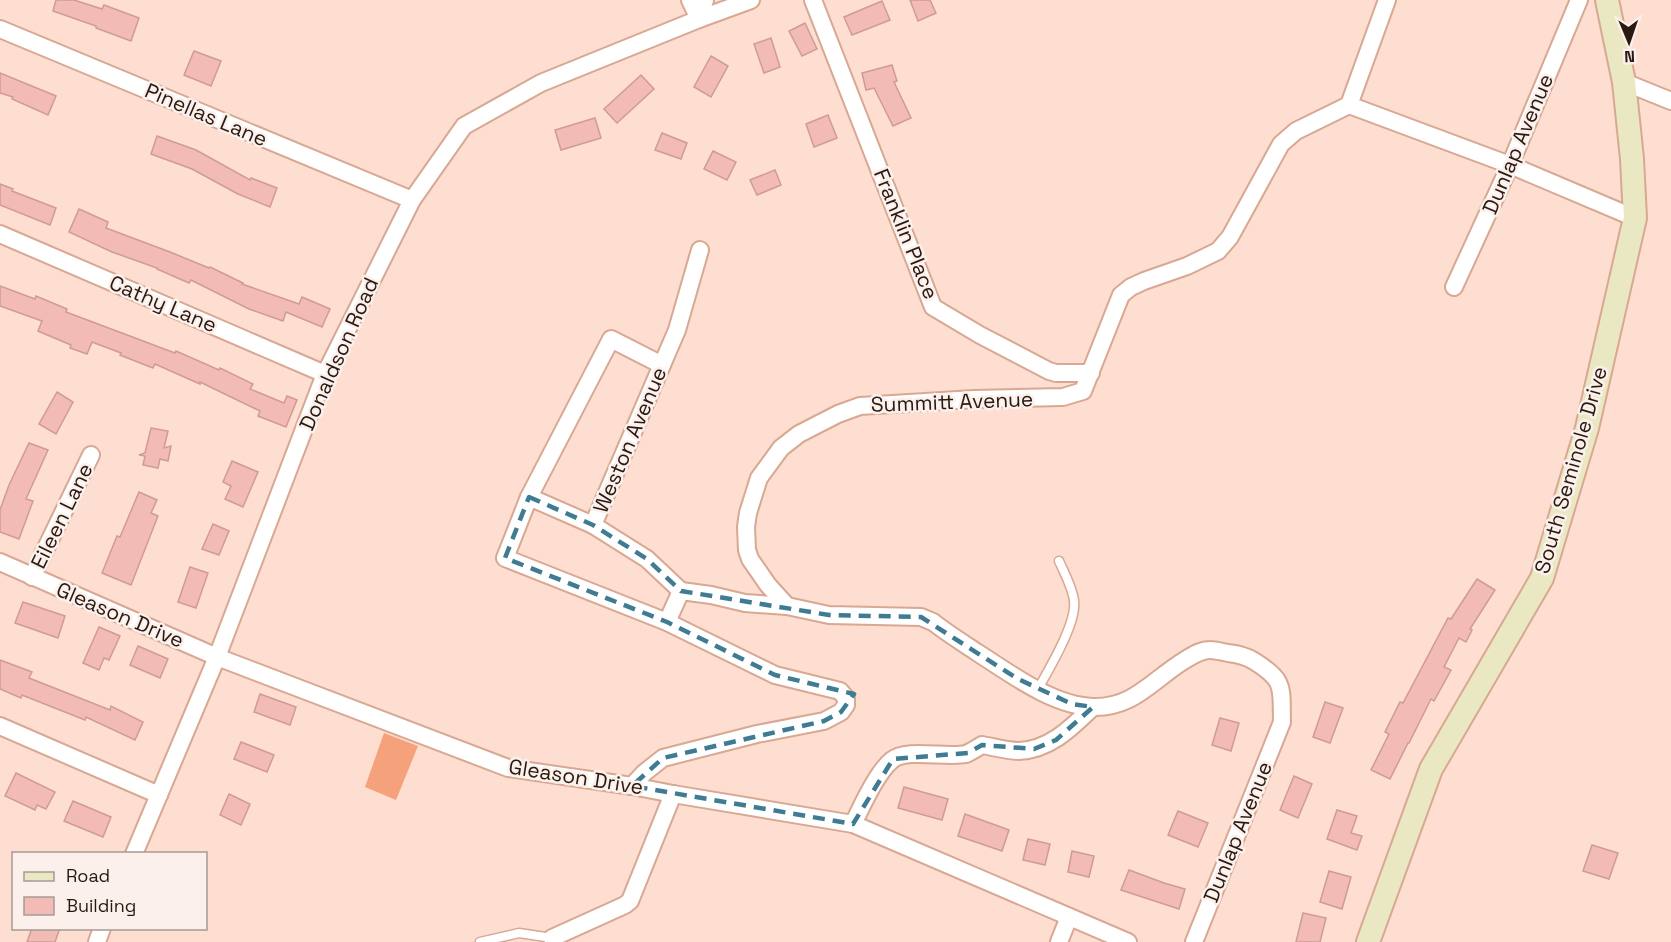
<svg xmlns="http://www.w3.org/2000/svg" width="1671" height="942" font-family="'Space Grotesk',sans-serif">
	<style>
		.green { fill: #f5a27c }
		.building { fill: #f2bbb5; stroke: #d09b95; stroke-width: 1.5 }
		.lines { fill: none; stroke-linecap: round; stroke-linejoin: round }
		.lane-casing { stroke: #d8a892; stroke-width: 11 }
		.street-casing { stroke: #d8a892; stroke-width: 20 }
		.secondary-casing { stroke: #d8a892; stroke-width: 26 }
		.lane { stroke: #fff; stroke-width: 8 }
		.street { stroke: #fff; stroke-width: 16 }
		.secondary { stroke: #eae8c2; stroke-width: 22 }
		.marked { fill: none; stroke: #3f7b93; stroke-width: 4.5; stroke-dasharray: 12 8; stroke-linejoin: round }
		.labels { text-anchor: middle; stroke-width: 5; stroke-linejoin: round; paint-order: stroke }
		.street-label { font-size: 21px; fill: #2a1910; stroke: #fbf0ec }
	</style>
	<rect width="100%" height="100%" fill="#fdded0"/>
	<!-- green -->
	<polygon class="green" points="384,733 418,746 396,800 365,787"/>
	<!-- building -->
	<g class="building">
		<polygon points="56,0 74,0 102,9 104,5 139,18 131,41 96,28 96,26 53,11"/>
		<polygon points="910,0 930,0 936,13 918,21"/>
		<polygon points="882,1 890,20 852,35 844,17"/>
		<polygon points="805,23 817,49 802,56 789,31"/>
		<polygon points="771,38 780,67 764,73 754,44"/>
		<polygon points="194,51 221,61 211,86 184,75"/>
		<polygon points="711,56 728,66 711,97 694,87"/>
		<polygon points="892,65 897,81 894,82 911,118 893,126 874,88 866,90 862,73"/>
		<polygon points="0,73 56,96 48,115 12,99 13,97 0,93"/>
		<polygon points="641,75 654,89 617,123 604,109"/>
		<polygon points="828,115 837,138 814,147 806,124"/>
		<polygon points="595,118 601,138 561,150 555,130"/>
		<polygon points="662,133 687,143 681,159 655,150"/>
		<polygon points="157,136 196,150 250,180 251,178 277,188 270,207 238,194 192,169 151,154"/>
		<polygon points="713,151 736,162 727,180 704,169"/>
		<polygon points="775,170 781,185 757,195 750,180"/>
		<polygon points="0,184 13,189 12,191 56,208 50,225 0,205"/>
		<polygon points="79,209 108,222 106,228 170,252 209,268 210,267 243,283 242,284 299,304 302,297 330,309 322,327 286,312 283,321 249,309 191,280 189,283 157,269 157,268 112,252 69,232"/>
		<polygon points="0,286 35,299 36,296 67,309 66,312 175,353 176,351 219,370 220,368 253,384 250,389 284,403 287,396 297,400 286,427 258,416 260,411 200,382 200,384 155,364 153,368 120,355 121,353 92,342 87,354 70,348 71,345 38,331 42,321 0,306"/>
		<polygon points="57,392 73,402 56,434 39,424"/>
		<polygon points="151,428 168,431 164,448 171,446 168,461 160,459 158,468 143,465 145,456 139,455 145,453"/>
		<polygon points="29,443 48,450 26,499 33,501 19,539 0,532 0,510 9,485"/>
		<polygon points="232,461 258,472 243,507 225,499 231,486 223,482"/>
		<polygon points="139,492 157,500 151,513 158,516 131,585 102,573 117,536 120,537"/>
		<polygon points="213,524 229,531 219,555 202,549"/>
		<polygon points="190,567 208,573 196,608 178,602"/>
		<polygon points="1477,579 1495,590 1470,629 1472,630 1466,642 1459,638 1444,667 1451,670 1434,701 1431,699 1409,743 1408,743 1390,779 1371,770 1389,734 1385,732 1400,702 1403,703 1448,618 1451,619"/>
		<polygon points="23,602 65,616 58,638 15,623"/>
		<polygon points="99,627 120,636 109,660 104,658 99,670 83,663"/>
		<polygon points="138,646 168,659 160,678 130,665"/>
		<polygon points="0,660 32,672 29,678 110,710 111,706 143,722 135,740 86,717 85,720 22,695 21,698 0,689"/>
		<polygon points="260,694 296,707 290,725 254,712"/>
		<polygon points="1325,702 1343,708 1330,743 1313,737"/>
		<polygon points="1220,718 1239,723 1231,751 1212,745"/>
		<polygon points="241,742 274,755 267,772 234,759"/>
		<polygon points="16,773 55,792 46,809 37,805 35,810 5,796"/>
		<polygon points="1294,776 1312,784 1298,818 1280,810"/>
		<polygon points="904,787 948,799 942,820 898,808"/>
		<polygon points="229,794 250,804 241,825 220,815"/>
		<polygon points="73,801 111,817 103,837 64,821"/>
		<polygon points="1337,810 1357,816 1351,833 1362,836 1357,850 1327,839"/>
		<polygon points="1178,811 1208,823 1198,847 1168,835"/>
		<polygon points="965,814 1009,830 1002,851 958,836"/>
		<polygon points="1028,839 1050,844 1045,865 1023,860"/>
		<polygon points="1592,845 1618,853 1609,879 1583,871"/>
		<polygon points="1072,851 1094,856 1089,877 1068,872"/>
		<polygon points="1129,870 1164,883 1185,889 1179,909 1121,890"/>
		<polygon points="1329,871 1351,877 1342,909 1320,902"/>
		<polygon points="1303,913 1326,918 1320,942 1296,942"/>
		<polygon points="32,928 60,928 55,942 27,942"/>
	</g>
	<g class="lines">
		<defs>
			<g id="lane">
				<path d="M 1038,689 C 1049,669 1077,623 1074,601 C 1073,589 1064,572 1059,561"/>
				<polyline points="480,942 519,933 552,938"/>
			</g>
			<g id="street">
				<polyline points="690,0 699,19 751,0"/>
				<polyline points="813,0 933,307 980,335 1049,371 1056,373 1091,373"/>
				<polyline points="0,29 412,200"/>
				<polyline points="1624,82 1671,101"/>
				<polyline points="1349,105 1510,165 1635,218"/>
				<polyline points="0,234 325,374"/>
				<polyline points="1454,287 1510,165 1579,0"/>
				<polyline points="529,497 611,339 662,365"/>
				<polyline points="593,525 529,497 505,558 667,622 775,675 840,691 846,698 846,705 841,712 824,721 757,734 663,758 644,773 632,786"/>
				<polyline points="0,562 217,657 508,768 632,786 673,794 853,824 1128,942"/>
				<polyline points="32,577 91,455"/>
				<polyline points="681,591 647,559 593,525 677,330 700,250"/>
				<polyline points="787,606 768,585 750,559 747,550 746,527 748,513 759,478 781,448 799,434 838,414 860,406 974,399 1063,397 1083,391 1121,295 1131,287 1144,281 1187,266 1218,251 1230,237 1281,144 1296,131 1349,105 1387,0"/>
				<path d="M 667,622 L 681,591 L 711,595 L 745,603 L 787,606 L 829,615 L 921,617 L 933,622 C 947,633 963,643 978,653 C 1011,674 1053,706 1093,707 C 1134,708 1152,680 1185,660 C 1192,656 1200,650 1210,650 C 1216,650 1222,652 1228,653 C 1237,654 1246,656 1254,661 C 1286,681 1281,687 1282,722 L 1194,942"/>
				<polyline points="0,726 159,795"/>
				<path d="M 853,824 C 862,806 877,772 892,760 C 906,748 946,758 966,754 C 971,752 977,748 982,745 C 994,747 1007,751 1019,751 C 1050,750 1072,727 1093,707"/>
				<polyline points="134,854 217,657 325,374 412,200 464,126 541,83 699,19 705,0"/>
				<polyline points="552,938 625,905 630,901 673,794"/>
				<polyline points="97,942 102,928"/>
				<polyline points="1059,942 1069,917"/>
			</g>
			<polyline id="secondary" points="1368,942 1431,769 1542,578 1587,428 1635,218 1632,159 1624,82 1607,0"/>
		</defs>
		<!-- lane casing -->
		<use href="#lane" class="lane-casing"/>
		<!-- street casing -->
		<use href="#street" class="street-casing"/>
		<!-- secondary casing -->
		<use href="#secondary" class="secondary-casing"/>
		<!-- lane -->
		<use href="#lane" class="lane"/>
		<!-- street -->
		<use href="#street" class="street"/>
		<!-- secondary -->
		<use href="#secondary" class="secondary"/>
	</g>
	<!-- marked area -->
	<path class="marked" d="M 529,497 L 593,525 L 647,559 L 681,591 L 829,615 L 921,617 L 1018,679 L 1072,704 L 1093,707 L 1056,740 L 1034,749 L 982,745 L 968,753 L 893,759 L 853,824 L 632,786 L 663,758 L 824,721 L 841,712 L 854,694 L 775,675 L 667,622 L 505,558 Z"/>
	<g class="labels">
		<!-- street labels -->
		<g class="street-label">
			<text transform="translate(206 115) rotate(23)" y="7">Pinellas Lane</text>
			<text transform="translate(1518 144) rotate(-67)" y="7">Dunlap Avenue</text>
			<text transform="translate(906 234) rotate(68)" y="7">Franklin Place</text>
			<text transform="translate(163 304) rotate(23)" y="7">Cathy Lane</text>
			<text transform="translate(339 354) rotate(-66)" y="7">Donaldson Road</text>
			<text transform="translate(952 402) rotate(-2)" y="7">Summitt Avenue</text>
			<text transform="translate(630 440) rotate(-67)" y="7">Weston Avenue</text>
			<text transform="translate(1571 470) rotate(-74)" y="7">South Seminole Drive</text>
			<text transform="translate(62 516) rotate(-64)" y="7">Eileen Lane</text>
			<text transform="translate(120 615) rotate(23)" y="7">Gleason Drive</text>
			<text transform="translate(576 777) rotate(9)" y="7">Gleason Drive</text>
			<text transform="translate(1238 832) rotate(-68)" y="7">Dunlap Avenue</text>
		</g>
	</g>
	<!-- legend -->
	<rect x="12" y="852" width="195" height="78" fill="#fbf0ec" stroke="#a79a94" stroke-width="1.5"/>
	<rect x="24" y="872" width="30" height="9" fill="#eae8c2" stroke="#a79a94" stroke-width="1.5"/>
	<text x="66" y="882" font-size="18" fill="#2a1910">Road</text>
	<rect x="24" y="897" width="30" height="18" fill="#f2bbb5" stroke="#a79a94" stroke-width="1.5"/>
	<text x="66" y="912" font-size="18" fill="#2a1910">Building</text>
	<!-- north arrow -->
	<g transform="translate(1629 42) rotate(178)" stroke="#fbf0ec" stroke-width="4.5" paint-order="stroke">
	<path d="M0-4.5L10 22L0 15L-10 22Z" fill="#2a1910"/>
	<text y="-9" font-size="16" font-weight="bold" text-anchor="middle" fill="#2a1910">N</text>
	</g>
</svg>
